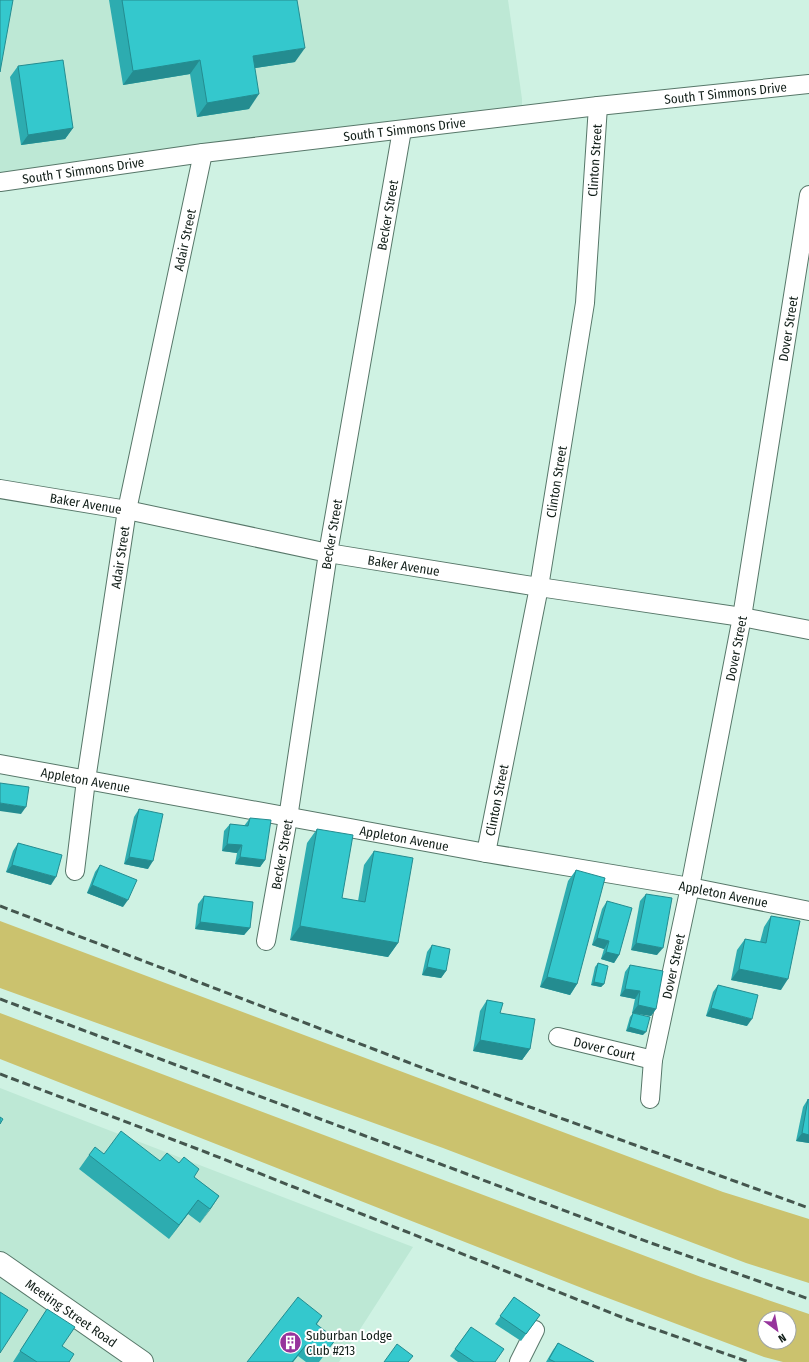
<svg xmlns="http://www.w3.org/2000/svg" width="809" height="1362" font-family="'Fira Sans Condensed',sans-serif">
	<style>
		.built { fill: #bde8d5 }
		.green { fill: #cbc26e; fill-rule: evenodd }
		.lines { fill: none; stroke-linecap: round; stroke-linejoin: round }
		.street-casing { stroke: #577769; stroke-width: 20 }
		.secondary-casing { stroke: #577769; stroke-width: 24 }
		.street { stroke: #fff; stroke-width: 18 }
		.secondary { stroke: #fff; stroke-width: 22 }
		.rail { stroke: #44564e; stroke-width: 3; stroke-dasharray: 8 4; stroke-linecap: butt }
		.wall { fill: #2dacb0 }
		.shaded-wall { fill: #248c90 }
		.building { fill: #34c8cd; stroke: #248c90 }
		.labels { text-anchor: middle; stroke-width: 4; stroke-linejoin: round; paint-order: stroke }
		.street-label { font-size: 13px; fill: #121f19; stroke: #fff }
		.poi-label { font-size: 13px; fill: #121f19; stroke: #fff; text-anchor: start }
	</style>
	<rect width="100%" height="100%" fill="#cff2e3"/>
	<!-- built -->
	<g class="built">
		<polygon points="0,0 508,0 522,99 522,115 0,182"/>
		<polygon points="0,1088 59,1111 413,1247 339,1362 0,1362"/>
	</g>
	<!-- green -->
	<g class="green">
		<polygon points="0,921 723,1192 809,1219 809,1283 746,1263 443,1148 0,988"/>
		<path d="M 0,1013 L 701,1277 L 809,1314 L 809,1362 L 783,1362 L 764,1357 L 592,1292 L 0,1059 ZM 765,1318 L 789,1318 L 789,1342 L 765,1342 Z"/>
	</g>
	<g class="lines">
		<defs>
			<g id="street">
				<path id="s1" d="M 0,182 L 203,153 L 598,106 L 809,84"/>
				<path id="s2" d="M 0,489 L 127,510 L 328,553 L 539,587 L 742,617 L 809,630"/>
				<path id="s3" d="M 0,764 L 486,853 L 690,887 L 809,911"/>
				<path id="s4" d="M 486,853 L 539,587 L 585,303 L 598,106"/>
				<path id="s5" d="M 75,871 L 86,780 L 127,510 L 203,153"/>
				<path id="s6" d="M 266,941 L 288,818 L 328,553 L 402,130"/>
				<path id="s7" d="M 558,1037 L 653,1060"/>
				<path id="s8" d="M 650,1099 L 653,1060 L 690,887 L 742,617 L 809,195"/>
				<polyline points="519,1362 535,1330"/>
			</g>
			<g id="secondary">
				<path id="s9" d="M 0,1263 L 142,1362"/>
			</g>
		</defs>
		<!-- street casing -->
		<use href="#street" class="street-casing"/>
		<!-- secondary casing -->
		<use href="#secondary" class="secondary-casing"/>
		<!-- street -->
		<use href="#street" class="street"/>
		<!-- secondary -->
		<use href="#secondary" class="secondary"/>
		<!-- rail -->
		<g class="rail">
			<polyline points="0,906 436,1073 809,1208"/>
			<polyline points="0,999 651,1243 809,1299"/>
			<polyline points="0,1074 208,1153 629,1320 749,1362"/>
		</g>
	</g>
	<!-- wall -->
	<g class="wall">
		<polygon points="109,0 297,0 295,62 255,68 249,109 197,117 190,74 123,85"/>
		<polygon points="18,66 73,128 65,139 21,145 10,77"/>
		<polygon points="139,809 148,869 124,864 134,817"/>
		<polygon points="250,818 265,860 260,867 235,864 237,853 222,851 224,831 230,824 244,826"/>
		<polygon points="317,829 342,898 358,901 364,865 374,851 398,943 388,957 290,940 307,843"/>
		<polygon points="18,843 51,885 6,872 13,851"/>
		<polygon points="100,865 123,907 87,893 95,872"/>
		<polygon points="576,870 577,984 570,995 540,987 568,881"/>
		<polygon points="646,894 657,955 631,950 640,901"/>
		<polygon points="204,896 250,928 244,935 195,929 198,904"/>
		<polygon points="607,901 619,955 614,963 601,959 604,949 592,945 602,909"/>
		<polygon points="771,916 781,990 731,980 737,950 745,939 760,942 764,927"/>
		<polygon points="432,945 446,971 441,978 422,975 427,952"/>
		<polygon points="598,963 604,984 601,987 591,985 595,967"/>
		<polygon points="630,965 656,1009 651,1016 632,1013 635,999 620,996 625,972"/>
		<polygon points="718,985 747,1026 706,1016 713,992"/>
		<polygon points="487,1000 500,1013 530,1049 522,1060 473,1051 480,1011"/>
		<polygon points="633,1013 643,1035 626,1031 630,1017"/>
		<polygon points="808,1099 809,1143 796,1141 803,1107"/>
		<polygon points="104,1154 160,1161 194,1177 219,1196 200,1223 188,1214 169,1239 79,1169 89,1155"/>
		<polygon points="514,1297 540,1315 521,1341 495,1324"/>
		<polygon points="47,1309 69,1362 13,1362 40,1320"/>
		<polygon points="322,1316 317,1324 328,1350 319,1362 306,1362 298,1356 293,1362 247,1362"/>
		<polygon points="471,1327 495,1362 458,1362 450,1356"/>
		<polygon points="558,1343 594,1362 546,1362 553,1350"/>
	</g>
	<!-- shaded-wall -->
	<g class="shaded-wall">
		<polygon points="305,48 295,62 243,70 253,56"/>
		<polygon points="200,60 190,74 123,85 133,71"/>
		<polygon points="259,94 249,109 197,117 207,103"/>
		<polygon points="73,128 65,139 21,145 28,135"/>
		<polygon points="0,803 26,807 21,814 0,811"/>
		<polygon points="227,844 242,845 237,853 222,851"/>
		<polygon points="129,857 153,861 148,869 124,864"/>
		<polygon points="240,857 265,860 260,867 235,864"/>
		<polygon points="12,865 56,877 51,885 6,872"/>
		<polygon points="92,885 128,900 123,907 87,893"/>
		<polygon points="200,922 250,928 244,935 195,929"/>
		<polygon points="300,926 398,943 388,957 290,940"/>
		<polygon points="597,938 609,941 604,949 592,945"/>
		<polygon points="636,943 663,948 657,955 631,950"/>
		<polygon points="606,952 619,955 614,963 601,959"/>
		<polygon points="427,967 446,971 441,978 422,975"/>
		<polygon points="739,969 788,979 781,990 731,980"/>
		<polygon points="547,977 577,984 570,995 540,987"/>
		<polygon points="594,982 604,984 601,987 591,985"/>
		<polygon points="625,989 640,991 635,999 620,996"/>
		<polygon points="638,1005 656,1009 651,1016 632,1013"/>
		<polygon points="711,1008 752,1019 747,1026 706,1016"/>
		<polygon points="629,1027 646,1032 643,1035 626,1031"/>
		<polygon points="480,1040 530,1049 522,1060 473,1051"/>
		<polygon points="802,1133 809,1135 809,1143 796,1141"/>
		<polygon points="219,1196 210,1210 200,1223 210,1209"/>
		<polygon points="198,1200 188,1214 169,1239 179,1225"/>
		<polygon points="306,1345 293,1362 292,1362"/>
	</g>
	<!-- building -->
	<g class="building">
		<polygon points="0,0 13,0 0,72"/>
		<polygon points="122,0 297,0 305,48 253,56 259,94 207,103 200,60 133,71"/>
		<polygon points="63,60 73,128 28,135 18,66"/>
		<polygon points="0,783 29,787 26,807 0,803"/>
		<polygon points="139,809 163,814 153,861 129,857"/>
		<polygon points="250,818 271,820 265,860 240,857 242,845 227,844 230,824 248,826"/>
		<polygon points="317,829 353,835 342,898 365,902 374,851 413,858 398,943 300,926"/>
		<polygon points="18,843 62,855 56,877 12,865"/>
		<polygon points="100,865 137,880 128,900 92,885"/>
		<polygon points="576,870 605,878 577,984 547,977"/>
		<polygon points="646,894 672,898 663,948 636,943"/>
		<polygon points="204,896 253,902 250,928 200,922"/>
		<polygon points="607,901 632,908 619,955 606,952 609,941 597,938"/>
		<polygon points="771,916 800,921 788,979 739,969 745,939 766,943"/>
		<polygon points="432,945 450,949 446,971 427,967"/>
		<polygon points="598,963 608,966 604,984 594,982"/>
		<polygon points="630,965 663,971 656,1009 638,1005 640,991 625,989"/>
		<polygon points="718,985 758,995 752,1019 711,1008"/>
		<polygon points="487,1000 503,1003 500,1013 535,1019 530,1049 480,1040"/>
		<polygon points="633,1013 650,1017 646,1032 629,1027"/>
		<polygon points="808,1099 809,1100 809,1135 802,1133"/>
		<polygon points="0,1117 3,1119 0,1124"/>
		<polygon points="121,1131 160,1161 167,1153 179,1163 184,1157 199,1169 194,1177 219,1196 210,1209 198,1200 179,1225 89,1155 95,1147 104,1154"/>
		<polygon points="0,1292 28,1310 0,1353"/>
		<polygon points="298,1297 322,1316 316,1324 336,1339 322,1357 306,1345 292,1362 247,1362"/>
		<polygon points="514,1297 540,1315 526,1334 500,1316"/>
		<polygon points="47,1309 75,1327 62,1346 74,1354 69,1362 37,1362 20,1351"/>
		<polygon points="471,1327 504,1349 495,1362 474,1362 455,1349"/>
		<polygon points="558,1343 594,1362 555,1362 549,1359"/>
		<polygon points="397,1344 413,1356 408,1362 384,1362"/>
	</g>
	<!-- icons -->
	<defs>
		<symbol id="building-disc" viewBox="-11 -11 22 22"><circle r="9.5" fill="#96349c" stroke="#fff"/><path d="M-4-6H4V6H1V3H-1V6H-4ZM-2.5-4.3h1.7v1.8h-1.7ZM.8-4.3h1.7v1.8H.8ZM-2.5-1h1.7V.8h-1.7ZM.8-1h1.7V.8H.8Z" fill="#fff"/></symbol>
	</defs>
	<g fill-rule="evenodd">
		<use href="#building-disc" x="278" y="1330" width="25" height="25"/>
	</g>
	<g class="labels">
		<!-- street labels -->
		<g class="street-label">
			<text dy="5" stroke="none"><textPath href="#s1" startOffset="731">South T Simmons Drive</textPath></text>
			<text dy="5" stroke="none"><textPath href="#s1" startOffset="408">South T Simmons Drive</textPath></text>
			<text dy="5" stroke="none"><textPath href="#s4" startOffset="702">Clinton Street</textPath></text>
			<text dy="5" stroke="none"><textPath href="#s1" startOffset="84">South T Simmons Drive</textPath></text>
			<text dy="5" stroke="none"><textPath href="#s6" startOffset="736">Becker Street</textPath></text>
			<text dy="5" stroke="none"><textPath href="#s5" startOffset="641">Adair Street</textPath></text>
			<text dy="5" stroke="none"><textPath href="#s8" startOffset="783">Dover Street</textPath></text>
			<text dy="5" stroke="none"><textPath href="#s4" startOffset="378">Clinton Street</textPath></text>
			<text dy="5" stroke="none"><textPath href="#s2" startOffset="87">Baker Avenue</textPath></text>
			<text dy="5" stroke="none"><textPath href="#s6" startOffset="412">Becker Street</textPath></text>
			<text dy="5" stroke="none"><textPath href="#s5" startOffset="317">Adair Street</textPath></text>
			<text dy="5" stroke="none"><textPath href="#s2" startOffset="411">Baker Avenue</textPath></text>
			<text dy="5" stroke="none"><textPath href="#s8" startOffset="459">Dover Street</textPath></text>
			<text dy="5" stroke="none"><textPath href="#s3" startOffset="87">Appleton Avenue</textPath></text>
			<text dy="5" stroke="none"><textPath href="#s4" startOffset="54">Clinton Street</textPath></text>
			<text dy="5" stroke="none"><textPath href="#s3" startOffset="411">Appleton Avenue</textPath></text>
			<text dy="5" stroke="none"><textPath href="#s6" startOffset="88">Becker Street</textPath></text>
			<text dy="5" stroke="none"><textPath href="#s3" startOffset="735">Appleton Avenue</textPath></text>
			<text dy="5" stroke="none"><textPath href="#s8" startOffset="135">Dover Street</textPath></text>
			<text dy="5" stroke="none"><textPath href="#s7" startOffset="48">Dover Court</textPath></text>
			<text dy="5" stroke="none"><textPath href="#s9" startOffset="87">Meeting Street Road</textPath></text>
		</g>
		<!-- poi labels -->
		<g class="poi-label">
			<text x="306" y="1340">Suburban Lodge<tspan x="306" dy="15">Club #213</tspan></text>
		</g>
	</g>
	<!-- north arrow -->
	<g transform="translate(777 1330) rotate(148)"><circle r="19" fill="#ffffff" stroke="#a0a5a3"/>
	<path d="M0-3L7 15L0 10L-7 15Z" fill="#96349c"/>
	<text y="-6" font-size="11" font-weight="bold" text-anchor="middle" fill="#121f19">N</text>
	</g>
</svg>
